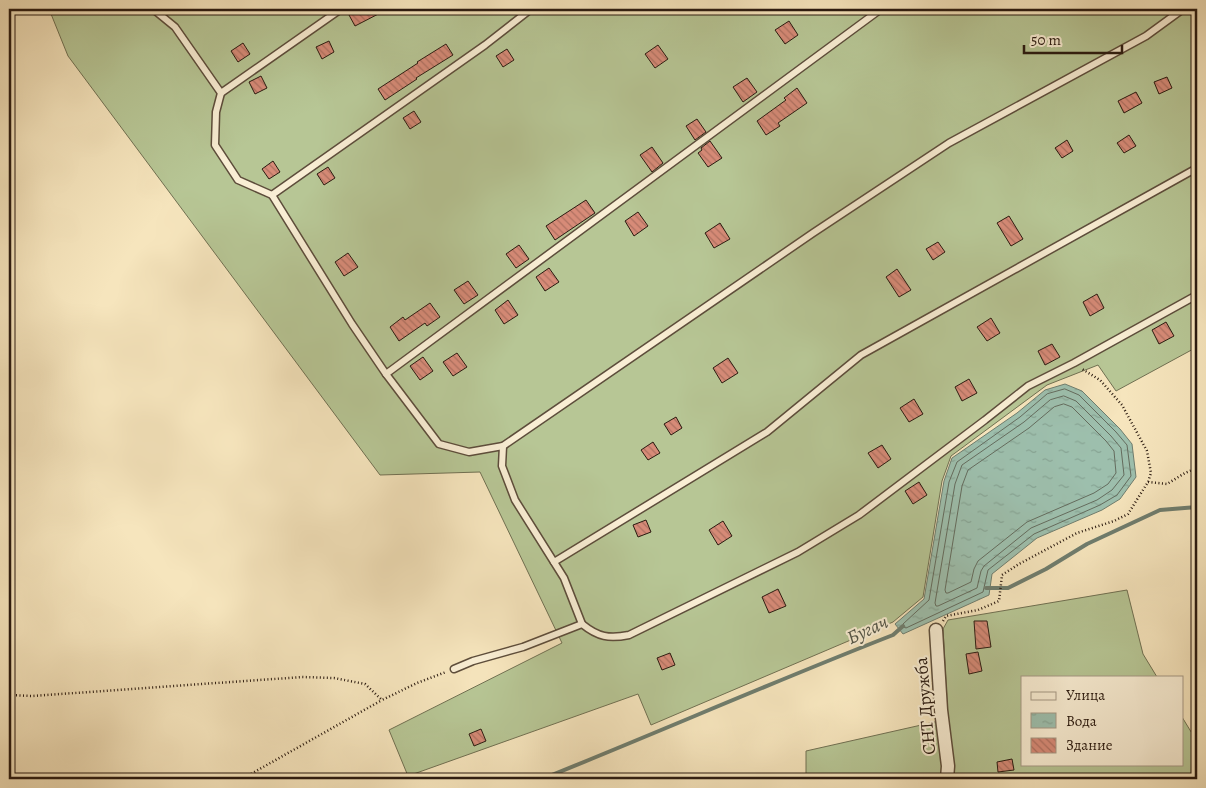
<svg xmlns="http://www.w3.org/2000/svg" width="1206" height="788" font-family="Alegreya,serif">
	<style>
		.garden { fill: #b7c695; stroke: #707052 }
		.water { fill: url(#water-ripples); stroke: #6f7d6e }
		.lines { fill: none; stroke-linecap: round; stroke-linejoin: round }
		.shore { stroke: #646c5e; stroke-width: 1 }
		.stream { stroke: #6f7d6e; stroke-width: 4 }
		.building { fill: url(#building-back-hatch); stroke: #2a1a10 }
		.lane-casing { stroke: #5d4d3b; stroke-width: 9 }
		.street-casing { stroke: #5d4d3b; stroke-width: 15 }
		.path { stroke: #2a1a10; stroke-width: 2.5; stroke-dasharray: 1 2.5; stroke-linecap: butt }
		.lane { stroke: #f9eed4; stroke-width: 6 }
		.street { stroke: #f9eed4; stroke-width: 12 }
		.labels { text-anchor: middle; stroke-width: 4; stroke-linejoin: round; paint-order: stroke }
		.street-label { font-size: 18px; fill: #2a1a10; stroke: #f9eed4 }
		.water-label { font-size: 19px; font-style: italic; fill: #525447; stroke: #f9eed4 }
	</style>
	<defs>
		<pattern id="water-ripples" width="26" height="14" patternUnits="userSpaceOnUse" patternTransform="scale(1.25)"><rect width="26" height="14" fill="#9dbfad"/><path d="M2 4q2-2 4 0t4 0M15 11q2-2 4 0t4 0" fill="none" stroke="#87a494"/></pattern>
		<pattern id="building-back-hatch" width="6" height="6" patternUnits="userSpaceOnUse" patternTransform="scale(1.25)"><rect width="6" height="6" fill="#d78b78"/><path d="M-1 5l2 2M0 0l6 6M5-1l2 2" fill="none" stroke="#af7161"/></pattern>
	</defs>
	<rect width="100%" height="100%" fill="#f6e5bd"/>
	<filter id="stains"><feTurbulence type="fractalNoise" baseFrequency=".004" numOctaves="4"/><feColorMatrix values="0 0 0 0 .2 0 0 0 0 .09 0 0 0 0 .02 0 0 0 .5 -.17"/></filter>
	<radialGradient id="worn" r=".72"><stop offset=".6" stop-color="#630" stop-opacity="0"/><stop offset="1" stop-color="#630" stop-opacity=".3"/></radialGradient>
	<!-- garden -->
	<g class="garden">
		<polygon points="49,9 1197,9 1197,347 1116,391 1098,365 1047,385 951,456 942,481 923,597 893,622 651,725 638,694 408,776 389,730 562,643 480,472 380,475 68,56"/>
		<polygon points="1127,590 1143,654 1157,677 1022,677 1022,764 1182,764 1182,717 1193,735 1191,779 806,779 806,751 948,719 943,629 948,620"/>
	</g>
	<!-- water -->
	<polygon class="water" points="1065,384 1082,391 1120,429 1132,444 1136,477 1120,499 1102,510 1037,538 992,574 989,595 903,634 895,624 924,599 944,481 952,458 1017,413 1045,390"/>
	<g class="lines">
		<!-- shore -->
		<g class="shore">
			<polygon points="1065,389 1079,395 1116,432 1127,445 1131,476 1117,495 1100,505 1034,534 988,570 983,592 906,628 904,627 903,625 903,624 929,600 949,482 957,462 1020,417 1047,394"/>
			<polygon points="1064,396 1076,401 1111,436 1121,448 1124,475 1112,490 1097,500 1031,528 984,566 981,571 977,588 938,606 936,606 935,603 955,484 962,465 1024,422 1050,400"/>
			<polygon points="1064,404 1072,407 1106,441 1114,451 1116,473 1108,484 1094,493 1027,522 978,561 974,569 971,582 948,593 946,593 945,590 962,486 968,470 1029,428 1054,407"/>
		</g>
		<!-- stream -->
		<g class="stream">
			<polyline points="986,588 1008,588 1046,569 1087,544 1160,510 1197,507"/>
			<path d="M 542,779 C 659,732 775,681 893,635 L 903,626"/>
		</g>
	</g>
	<!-- building -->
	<g class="building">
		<polygon points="360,9 388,9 355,26 349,15"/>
		<polygon points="789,21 798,35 785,44 775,30"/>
		<polygon points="329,41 334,52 322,59 316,47"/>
		<polygon points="243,43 250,54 238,62 231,51"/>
		<polygon points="446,44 453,55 416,78 417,79 385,100 378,89 418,63 417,62"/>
		<polygon points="658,45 668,59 655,68 645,54"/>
		<polygon points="507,49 514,60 503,67 496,56"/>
		<polygon points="261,76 267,88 255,94 249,82"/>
		<polygon points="1167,77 1172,88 1159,94 1154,82"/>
		<polygon points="747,78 757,92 743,102 733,87"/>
		<polygon points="797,88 807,103 778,123 780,126 766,135 757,121 786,100 784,98"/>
		<polygon points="1136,92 1142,103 1124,113 1118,101"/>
		<polygon points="414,111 421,122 410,129 403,118"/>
		<polygon points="697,119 706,132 695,140 686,126"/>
		<polygon points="1129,135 1136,146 1124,153 1117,143"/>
		<polygon points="1067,140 1073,151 1062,158 1055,148"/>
		<polygon points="710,141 722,158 708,167 698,153 702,150 701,148"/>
		<polygon points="652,147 663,163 652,172 640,155"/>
		<polygon points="273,161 280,172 269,179 262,169"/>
		<polygon points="328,167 335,178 324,185 317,174"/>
		<polygon points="586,200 595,213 555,240 546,226"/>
		<polygon points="638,212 648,226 634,236 625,221"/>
		<polygon points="1009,216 1023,239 1011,246 997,223"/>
		<polygon points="720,223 730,239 714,248 705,233"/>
		<polygon points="938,242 945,252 933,260 926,249"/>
		<polygon points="519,245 529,259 516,268 506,254"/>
		<polygon points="348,253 358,267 344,276 335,262"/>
		<polygon points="549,268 559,282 545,291 536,277"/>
		<polygon points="897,269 911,290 899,297 886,277"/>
		<polygon points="468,281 478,295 464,304 454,290"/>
		<polygon points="1097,294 1104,308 1090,316 1083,302"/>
		<polygon points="508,300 518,315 504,324 495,310"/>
		<polygon points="430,303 440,317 427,326 425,323 399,341 390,327 403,317 405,320"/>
		<polygon points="991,318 1000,333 987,341 977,327"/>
		<polygon points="1166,322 1174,336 1159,344 1152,330"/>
		<polygon points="1052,344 1060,357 1045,365 1038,351"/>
		<polygon points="457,353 467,367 453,376 443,362"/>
		<polygon points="423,357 433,371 420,380 410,366"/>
		<polygon points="728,358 738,373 722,383 713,368"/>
		<polygon points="969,379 977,393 962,401 955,387"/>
		<polygon points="914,399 923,414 909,422 900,408"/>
		<polygon points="676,417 682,428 671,435 664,424"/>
		<polygon points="653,442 660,453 648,460 641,450"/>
		<polygon points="882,445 891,459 878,468 868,453"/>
		<polygon points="919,482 927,495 913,504 905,491"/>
		<polygon points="646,520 651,532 638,537 633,525"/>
		<polygon points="723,521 732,536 718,545 709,530"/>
		<polygon points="778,589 786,606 769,613 762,597"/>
		<polygon points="974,621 987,621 991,647 976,649"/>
		<polygon points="978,652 982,671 969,674 966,654"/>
		<polygon points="670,653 675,665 662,670 657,658"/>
		<polygon points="481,729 486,741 474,746 469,734"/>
		<polygon points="1012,759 1014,770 998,772 997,762"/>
	</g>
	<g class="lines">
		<defs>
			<g id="lane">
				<polyline points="153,9 175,27 221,93 216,112 215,145 238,180 272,195"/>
				<polyline points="531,9 485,45 272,195 352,324 386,374 439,444 469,452 503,446 813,233 949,143 1146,36 1183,9"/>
				<polyline points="221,93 341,9"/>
				<polyline points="386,374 881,9"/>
				<polyline points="503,446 502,466 515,500 564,578 582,624"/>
				<polyline points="554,562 767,432 861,355 1197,168"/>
				<path d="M 454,669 L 473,661 L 523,647 L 582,624 C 598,637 609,639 629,635 L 798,552 L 859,515 L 985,420 L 1028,386 L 1074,363 L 1197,295"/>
			</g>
			<polyline id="street" points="936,630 941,710 948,766 947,779"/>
		</defs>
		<!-- lane casing -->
		<use href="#lane" class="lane-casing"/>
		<!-- street casing -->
		<use href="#street" class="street-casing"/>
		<!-- path -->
		<g class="path">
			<polyline points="1148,482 1167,484 1185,473 1197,468"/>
			<polyline points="943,621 946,616 978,610 999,601 1002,575 1019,564 1077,533 1114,521 1128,514 1148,482 1151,473 1147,451 1122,405 1100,380 1082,369"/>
			<polyline points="9,695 32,696 302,677 334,678 365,684 382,700 417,683 446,672"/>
			<polyline points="242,779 382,700"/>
		</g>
		<!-- lane -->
		<use href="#lane" class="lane"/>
		<!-- street -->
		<use href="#street" class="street"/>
	</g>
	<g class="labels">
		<!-- street labels -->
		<g class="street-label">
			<text transform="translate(925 706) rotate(-95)" y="6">СНТ Дружба</text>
		</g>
		<!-- water labels -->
		<g class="water-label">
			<text transform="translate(867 629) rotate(-25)" y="7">Бугач</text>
		</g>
	</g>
	<!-- margin -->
	<rect width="1206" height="788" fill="none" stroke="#f6e5bd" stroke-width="30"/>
	<rect x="10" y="10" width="1186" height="768" fill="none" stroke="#2a1a10" stroke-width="2.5"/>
	<rect x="15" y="15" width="1176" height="758" fill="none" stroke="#2a1a10"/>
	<!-- legend -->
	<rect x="1021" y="676" width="162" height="90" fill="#f9eed4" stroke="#a69986"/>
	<rect x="1031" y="692" width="25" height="8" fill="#f9eed4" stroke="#a69986"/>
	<text x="1066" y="700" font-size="15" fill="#2a1a10">Улица</text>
	<rect x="1031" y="713" width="25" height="15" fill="url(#water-ripples)" stroke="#a69986"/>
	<text x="1066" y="726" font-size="15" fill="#2a1a10">Вода</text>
	<rect x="1031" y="738" width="25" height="15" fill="url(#building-back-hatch)" stroke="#a69986"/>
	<text x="1066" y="750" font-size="15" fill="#2a1a10">Здание</text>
	<!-- scale -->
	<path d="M1024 45v8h98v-8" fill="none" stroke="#2a1a10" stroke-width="2.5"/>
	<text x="1031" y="45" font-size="15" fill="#2a1a10" stroke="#f9eed4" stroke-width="4" paint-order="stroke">50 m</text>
	<rect width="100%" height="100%" filter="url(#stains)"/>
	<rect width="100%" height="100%" fill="url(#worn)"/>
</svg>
